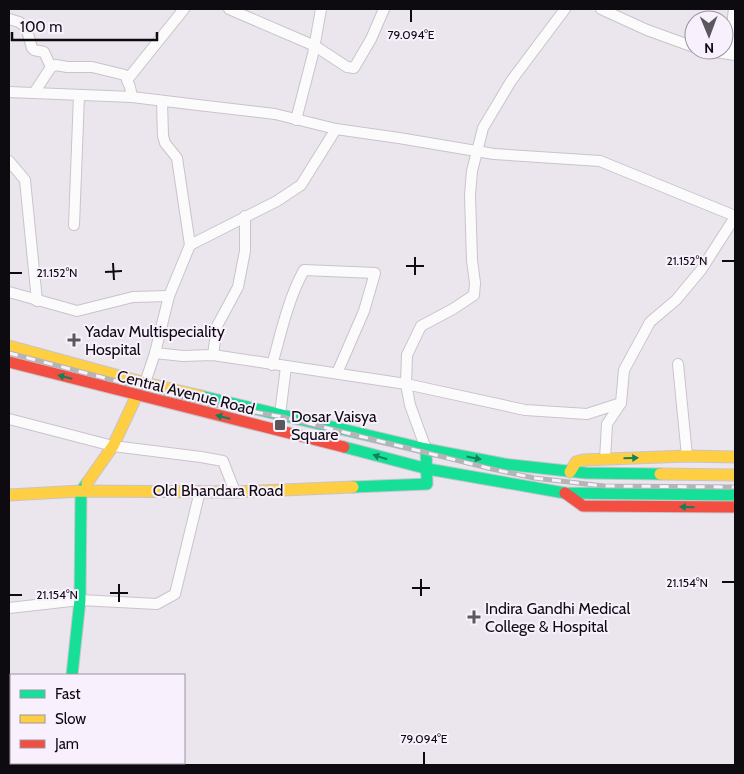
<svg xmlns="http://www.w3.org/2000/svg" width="744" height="774" font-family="Cabin,sans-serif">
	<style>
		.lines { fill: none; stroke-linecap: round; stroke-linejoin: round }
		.street-casing { stroke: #c8c4ca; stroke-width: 12 }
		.fast-casing { stroke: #c8c4ca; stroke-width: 13 }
		.slow-casing { stroke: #c8c4ca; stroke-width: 13 }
		.jam-casing { stroke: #c8c4ca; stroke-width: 13 }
		.street { stroke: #fcfbfc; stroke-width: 10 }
		.fast { stroke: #16e098; stroke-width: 11 }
		.slow { stroke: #ffcf43; stroke-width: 11 }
		.jam { stroke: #f24e42; stroke-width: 11 }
		.rail-casing { stroke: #b5b4b6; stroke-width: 5 }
		.rail { stroke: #f9f0fe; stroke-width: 3; stroke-dasharray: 9; stroke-linecap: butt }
		.oneway { fill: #12805b }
		.ticks { fill: none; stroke: #0e0b10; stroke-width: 2 }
		.poi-dot { fill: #5b585d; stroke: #f9f0fe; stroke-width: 2 }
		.labels { text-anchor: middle; stroke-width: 4; stroke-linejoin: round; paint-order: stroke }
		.poi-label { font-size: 16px; fill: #0e0b10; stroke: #f9f0fe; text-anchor: start }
		.street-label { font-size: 16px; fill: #0e0b10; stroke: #f9f0fe }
		.ticks-label { font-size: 12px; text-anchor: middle; fill: #0e0b10; stroke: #f9f0fe; stroke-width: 4; stroke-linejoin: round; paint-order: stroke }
	</style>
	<rect width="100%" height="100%" fill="#ebe6ed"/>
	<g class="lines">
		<defs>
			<g id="street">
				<polyline points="229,9 315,46 347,67 354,68 371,39 384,9"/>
				<polyline points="565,9 511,81 483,128 472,171 470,195 472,260 475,283 474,295 453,309 421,326 407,355 406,384 525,410 587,414 621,403"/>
				<polyline points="601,9 647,30 694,47"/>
				<polyline points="734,9 732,25 735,53"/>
				<polyline points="9,19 19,22 26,27 32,48 34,50 44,52 51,67"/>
				<polyline points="703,50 735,55"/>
				<polyline points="127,80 184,9"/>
				<polyline points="9,92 132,97 198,105 275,114 336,129 399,138 494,154 600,161 735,216"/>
				<polyline points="34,93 51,67 56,65 67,67 92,67 125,75 130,87 132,97"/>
				<polyline points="162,101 163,136 165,143 177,158 190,245"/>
				<polyline points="296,120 313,54 321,9"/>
				<polyline points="9,161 25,180 37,301"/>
				<polyline points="74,225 79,95"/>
				<polyline points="9,292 77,311 133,297 169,296 155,353"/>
				<polyline points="169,296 190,245 277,201 301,185 336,129"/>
				<polyline points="213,355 217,326 238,287 245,251 245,216"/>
				<polyline points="678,364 687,456"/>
				<path d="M 272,365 C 281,333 288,299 304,270 L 375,273 L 364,311 L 337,373"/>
				<polyline points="145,383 155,353 183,356 213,355 406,384 410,405 426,449"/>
				<polyline points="280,414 286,367"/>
				<polyline points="9,419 113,446 201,457 223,461 235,492"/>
				<polyline points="605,459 607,424 621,403 624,370 650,322 676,300 701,270 735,217"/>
				<polyline points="9,608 80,600 157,604 175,594 200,491"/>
			</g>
			<g id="fast">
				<polyline points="201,396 426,449"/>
				<polyline points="344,447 428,469"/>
				<polyline points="428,469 565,493 735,495"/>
				<polyline points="353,487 427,484 426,449 504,464 586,473 660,474"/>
				<polyline points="72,675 80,600 81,491 87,483"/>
			</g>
			<g id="slow">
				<polyline points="9,346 145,383 201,396"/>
				<polyline points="570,472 576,462 583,460 687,456 735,457"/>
				<polyline points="660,474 735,475"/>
				<polyline points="87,483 113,446 137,395 143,386"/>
				<polyline points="9,495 81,491 235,492 353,487"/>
				<polyline points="62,765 63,763"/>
			</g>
			<g id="jam">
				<polyline points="9,362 344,447"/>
				<polyline points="565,493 583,506 735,507"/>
			</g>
		</defs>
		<!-- street casing -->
		<use href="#street" class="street-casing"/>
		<!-- fast casing -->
		<use href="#fast" class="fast-casing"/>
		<!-- slow casing -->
		<use href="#slow" class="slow-casing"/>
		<!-- jam casing -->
		<use href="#jam" class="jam-casing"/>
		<!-- street -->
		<use href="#street" class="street"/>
		<!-- fast -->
		<use href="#fast" class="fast"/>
		<!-- slow -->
		<use href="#slow" class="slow"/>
		<!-- jam -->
		<use href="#jam" class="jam"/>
		<defs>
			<polyline id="rail" points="9,353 162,393 211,404 283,417 492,469 534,478 604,486 735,487"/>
		</defs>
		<!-- rail casing -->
		<use href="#rail" class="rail-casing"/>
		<!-- rail -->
		<use href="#rail" class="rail"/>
	</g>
	<!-- one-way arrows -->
	<defs><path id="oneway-solid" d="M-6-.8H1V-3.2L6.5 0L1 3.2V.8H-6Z" transform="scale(1.25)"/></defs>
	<g class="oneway">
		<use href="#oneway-solid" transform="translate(65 377) rotate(-166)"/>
		<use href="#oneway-solid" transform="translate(223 417) rotate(-166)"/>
		<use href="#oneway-solid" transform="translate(380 457) rotate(-163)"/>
		<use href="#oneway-solid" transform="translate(474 458) rotate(11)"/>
		<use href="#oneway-solid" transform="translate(631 458) rotate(-2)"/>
		<use href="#oneway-solid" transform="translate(687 507) rotate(-179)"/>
	</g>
	<!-- ticks -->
	<path class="ticks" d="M 411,10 L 411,22M 415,257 L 415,275M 722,261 L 734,261M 113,263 L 114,280M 406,266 L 424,266M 105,272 L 122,271M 10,273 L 22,273M 421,579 L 421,596M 722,582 L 734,582M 119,584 L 119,602M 412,588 L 430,588M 110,593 L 128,593M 10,595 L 22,595M 424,752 L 424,764"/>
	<!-- markers -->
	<g class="poi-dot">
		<path d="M71.5 332.5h5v5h5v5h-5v5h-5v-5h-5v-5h5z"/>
		<rect x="274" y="419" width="12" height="12" rx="2.5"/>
		<path d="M471.5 609.5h5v5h5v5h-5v5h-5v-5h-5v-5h5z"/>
	</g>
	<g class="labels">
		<!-- poi labels -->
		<g class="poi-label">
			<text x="85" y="337">Yadav Multispeciality<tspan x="85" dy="18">Hospital</tspan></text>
			<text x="291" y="422">Dosar Vaisya<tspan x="291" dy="18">Square</tspan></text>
			<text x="485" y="614">Indira Gandhi Medical<tspan x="485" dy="18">College &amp; Hospital</tspan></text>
		</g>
		<!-- street labels -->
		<g class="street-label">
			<text transform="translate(186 392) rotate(14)" y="6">Central Avenue Road</text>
			<text x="218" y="496">Old Bhandara Road</text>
		</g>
	</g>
	<g class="ticks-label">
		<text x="411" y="39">79.094°E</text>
		<text x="687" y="265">21.152°N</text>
		<text x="57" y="277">21.152°N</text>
		<text x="687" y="587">21.154°N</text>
		<text x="57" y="599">21.154°N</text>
		<text x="424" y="743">79.094°E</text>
	</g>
	<!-- border -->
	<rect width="744" height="774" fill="none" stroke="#0e0b10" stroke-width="20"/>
	<!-- legend -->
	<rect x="10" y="674" width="175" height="90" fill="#f9f0fe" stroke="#9b949f"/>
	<rect x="20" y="690" width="25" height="8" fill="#16e098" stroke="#9b949f"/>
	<text x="55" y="699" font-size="15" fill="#0e0b10">Fast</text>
	<rect x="20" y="715" width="25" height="8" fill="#ffcf43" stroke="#9b949f"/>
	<text x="55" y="724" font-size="15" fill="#0e0b10">Slow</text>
	<rect x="20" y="740" width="25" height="8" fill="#f24e42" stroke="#9b949f"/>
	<text x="55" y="749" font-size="15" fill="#0e0b10">Jam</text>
	<!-- north arrow -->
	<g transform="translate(709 35) rotate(179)"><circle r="24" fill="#f9f0fe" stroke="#9b949f"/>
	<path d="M0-4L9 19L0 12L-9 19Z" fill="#5b585d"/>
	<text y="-8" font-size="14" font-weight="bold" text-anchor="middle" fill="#0e0b10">N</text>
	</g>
	<!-- scale -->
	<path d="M12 32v8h145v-8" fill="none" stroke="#0e0b10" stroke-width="2.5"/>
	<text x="20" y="32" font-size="15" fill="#0e0b10" stroke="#f9f0fe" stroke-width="4" paint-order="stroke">100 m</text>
</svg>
